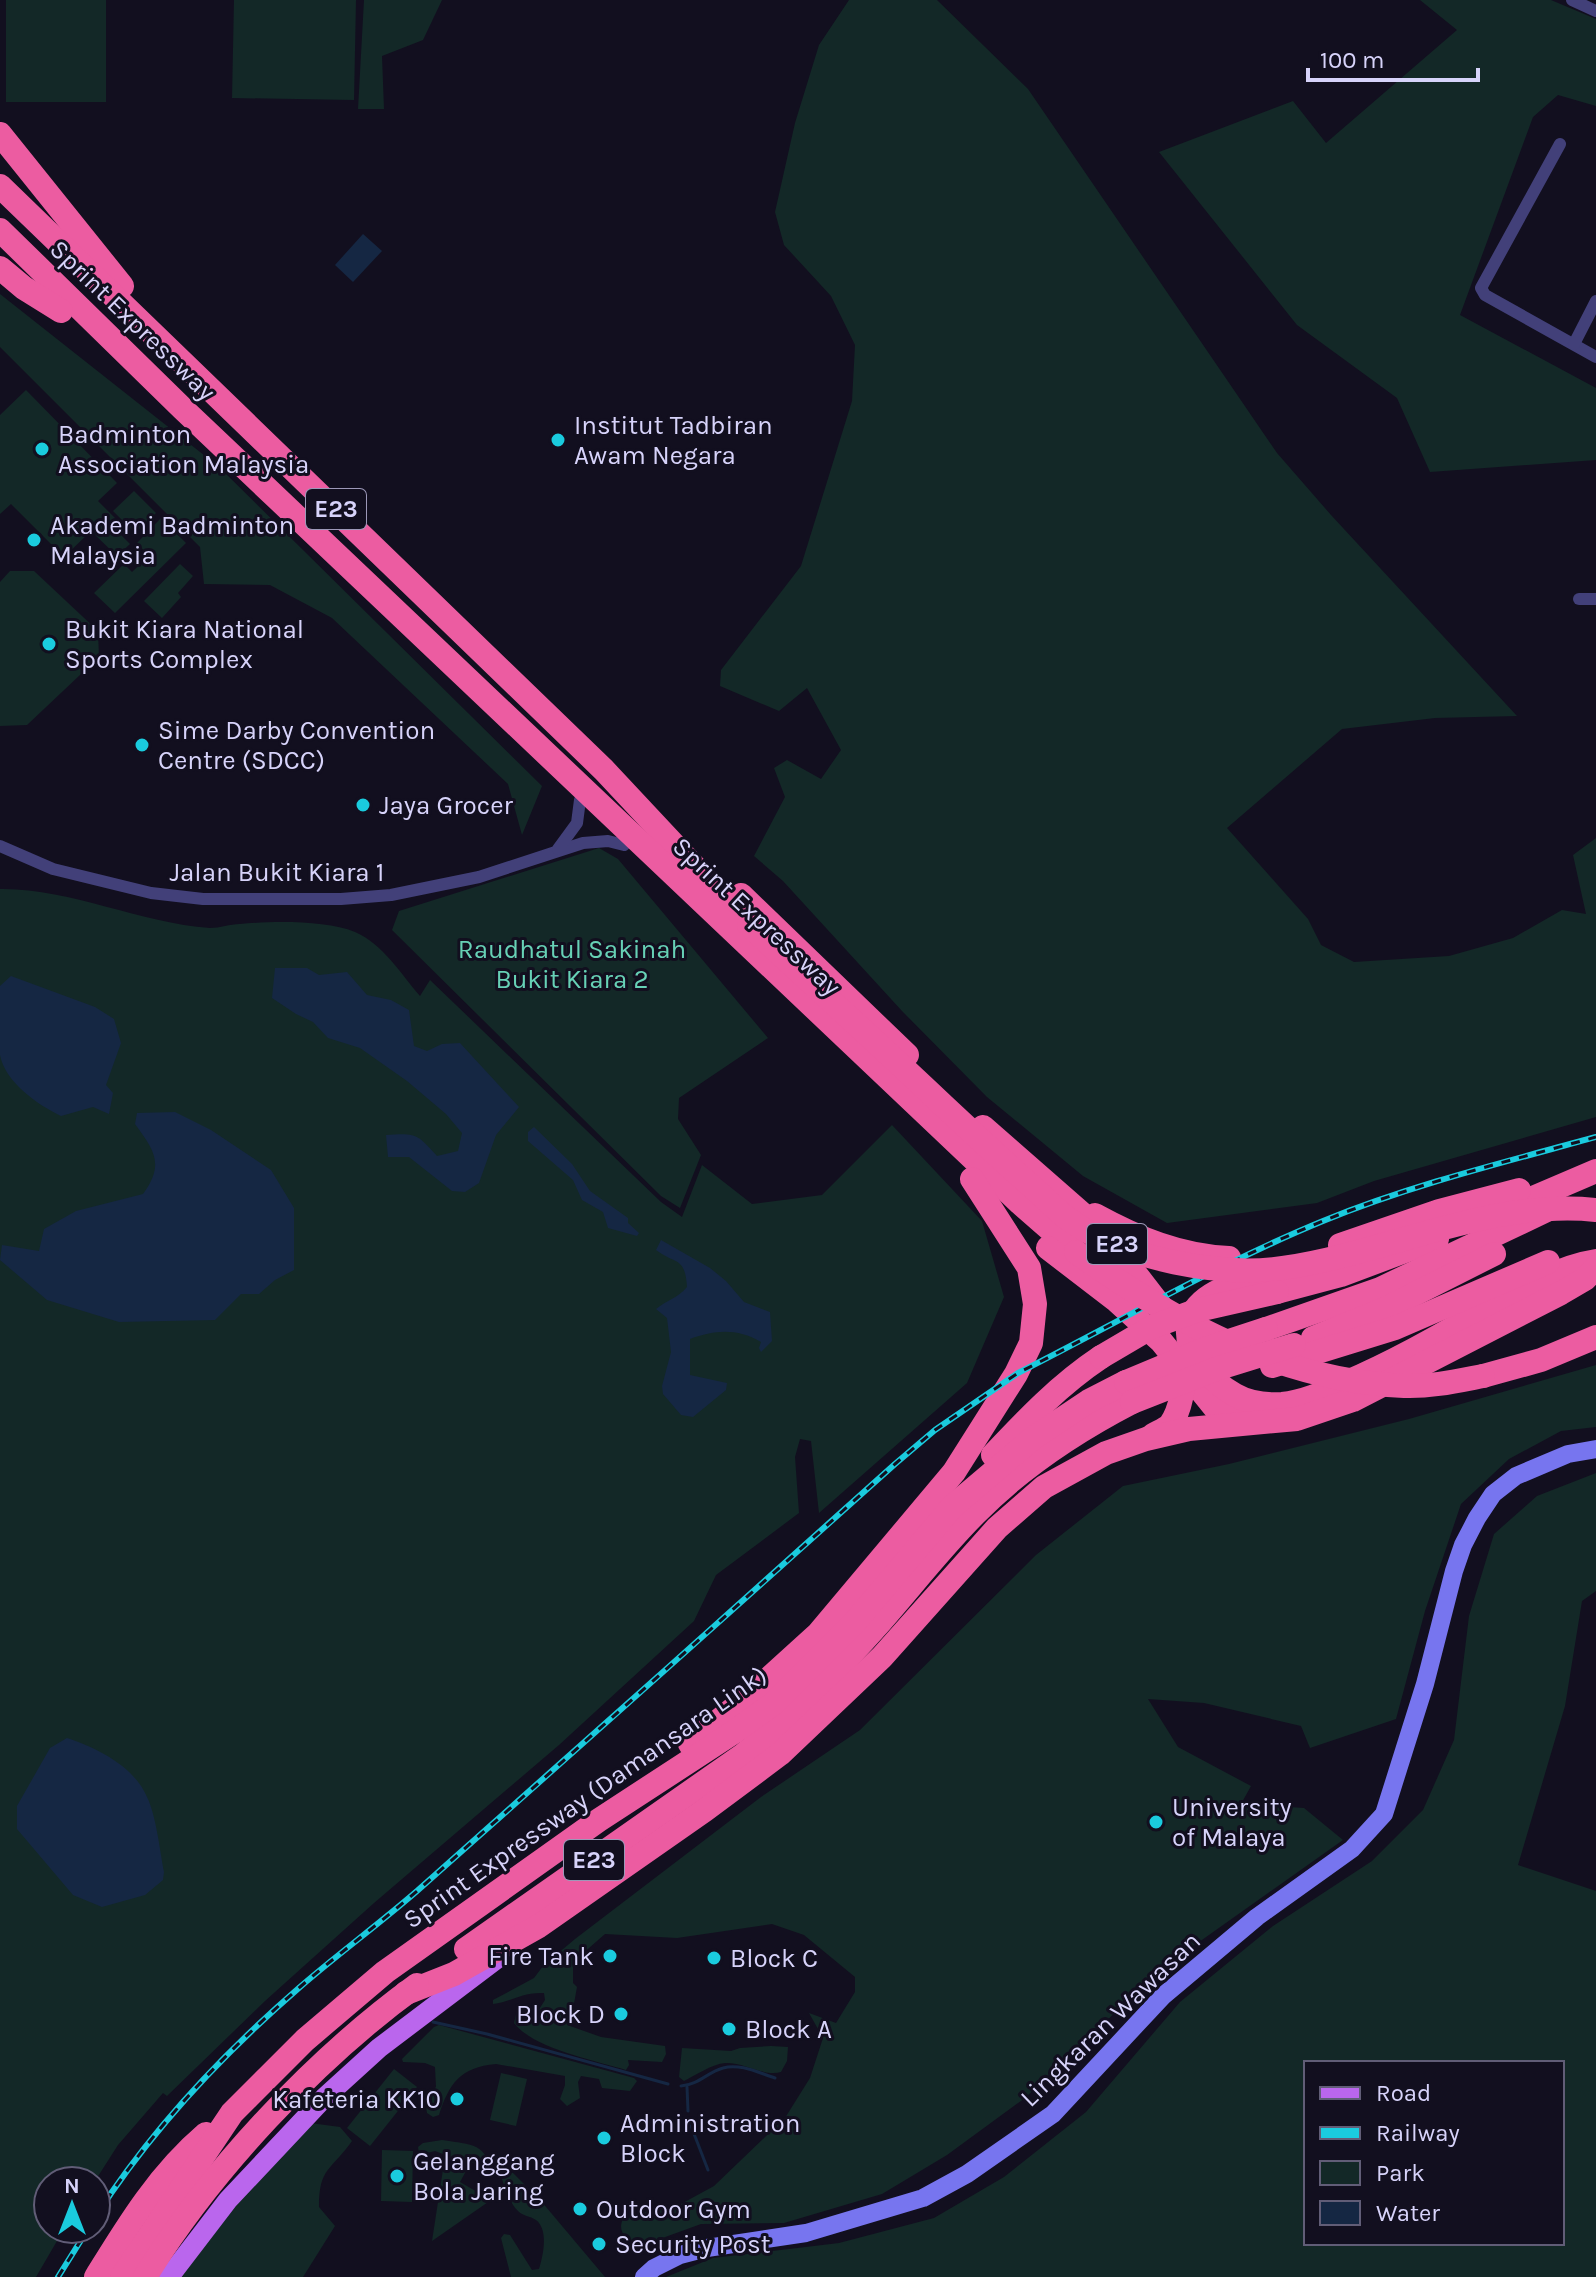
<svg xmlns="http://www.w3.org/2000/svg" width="1596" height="2277" font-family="Karla,sans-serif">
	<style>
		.green { fill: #132827; fill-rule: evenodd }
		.water { fill: #152743 }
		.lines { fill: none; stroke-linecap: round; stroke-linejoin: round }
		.stream { stroke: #152743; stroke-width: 3 }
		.street { stroke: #424079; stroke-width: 12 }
		.secondary { stroke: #7775ef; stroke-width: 18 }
		.primary { stroke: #ba66ed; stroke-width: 20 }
		.highway { stroke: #ec5ca1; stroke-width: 24 }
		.rail-casing { stroke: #1acbde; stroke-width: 6 }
		.rail { stroke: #120f1f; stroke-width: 3; stroke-dasharray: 9; stroke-linecap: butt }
		.highway-bridge { stroke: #ec5ca1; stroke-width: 24 }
		.poi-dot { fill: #1acbde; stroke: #120f1f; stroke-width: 3 }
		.labels { text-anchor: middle; stroke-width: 6; stroke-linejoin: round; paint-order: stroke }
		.shield { fill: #120f1f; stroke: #9c98b8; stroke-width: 2 }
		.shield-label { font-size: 24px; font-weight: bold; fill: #d7d3fa }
		.street-label { font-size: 26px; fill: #d7d3fa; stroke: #120f1f }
		.poi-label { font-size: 26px; fill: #d7d3fa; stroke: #120f1f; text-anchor: start }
		.park-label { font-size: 26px; fill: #67d1b6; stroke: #120f1f }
	</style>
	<rect width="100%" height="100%" fill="#120f1f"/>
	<!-- green -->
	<g class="green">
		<rect x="6" y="0" width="100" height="102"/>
		<polygon points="234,0 356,0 354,100 232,98"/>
		<polygon points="364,0 442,0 423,40 382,56 384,109 358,109"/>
		<polygon points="849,0 937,0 1028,89 1277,453 1331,515 1517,716 1435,718 1342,729 1227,828 1308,919 1321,945 1354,962 1449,956 1513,938 1562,910 1586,914 1573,855 1596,838 1596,1117 1374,1181 1317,1203 1167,1223 1083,1176 987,1097 902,1011 783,881 754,856 785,797 774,768 787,760 821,779 841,750 807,688 779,711 720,686 721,670 801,566 852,401 855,345 831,296 784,245 775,212 795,123 819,45"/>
		<polygon points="1420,0 1551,0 1596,19 1596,106 1558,95 1533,117 1460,315 1596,388 1596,460 1430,472 1397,398 1297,325 1159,152 1293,101 1326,143 1457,30"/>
		<polygon points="0,294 219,467 542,786 522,835 508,784 332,618 270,585 204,584 200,547 0,347"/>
		<polygon points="26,390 117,483 98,501 120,523 114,528 130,544 117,556 91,531 64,557 11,504 0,514 0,415"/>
		<polygon points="134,491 156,513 135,533 113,511"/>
		<polygon points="161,518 186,543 115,613 94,593 124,564 132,572 149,556 137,543"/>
		<polygon points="180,564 193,576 178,593 181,597 162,618 144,601"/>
		<polygon points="10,571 34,571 98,631 99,657 27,725 0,726 0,582"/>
		<polygon points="599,848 618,859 768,1038 679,1098 678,1119 701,1155 680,1208 661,1196 392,930 399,911"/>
		<path d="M 0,889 C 70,888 139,923 210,928 C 220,928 230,924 240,924 C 272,921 326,920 355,932 C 383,944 401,974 420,996 L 430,980 L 661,1202 L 682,1217 L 702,1165 L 752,1204 L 822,1195 L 892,1125 L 982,1221 L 1004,1297 L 967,1383 L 819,1513 L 811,1441 L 800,1439 L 795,1457 L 799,1513 L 716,1575 L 694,1621 L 559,1745 L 374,1903 L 265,2001 L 167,2096 L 163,2093 L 118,2145 L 95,2181 L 48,2181 L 48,2229 L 64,2229 L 36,2277 L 0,2277 Z"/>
		<path d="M 1596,1365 L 1596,1427 L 1561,1431 L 1509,1459 L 1461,1504 L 1425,1611 L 1396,1719 L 1310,1748 L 1301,1726 L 1204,1703 L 1148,1699 L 1178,1747 L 1251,1786 L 1241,1804 L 1304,1808 L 1343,1840 L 1161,1969 L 1025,2098 L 947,2155 L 882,2194 L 784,2223 L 701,2224 L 635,2248 C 626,2238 616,2231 624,2217 L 681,2204 L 714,2186 L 785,2118 L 810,2078 L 823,2038 L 809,2013 L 836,2023 L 855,1992 L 855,1977 L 804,1935 L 772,1924 L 677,1938 L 605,1934 L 573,1962 L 573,1983 L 577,1987 L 573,2009 L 567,2020 L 570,2026 L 601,2037 L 665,2046 L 666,2054 L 662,2062 L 628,2060 L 629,2065 L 626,2070 C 594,2060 534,2049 514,2023 L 516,2014 L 522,2011 L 538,2011 L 545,2000 L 544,1993 C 521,1992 514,2001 493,2004 L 493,2000 L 534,1978 L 543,1966 L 575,1939 L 761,1797 L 860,1730 L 1036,1555 L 1123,1486 L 1229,1464 L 1409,1419 Z"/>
		<path d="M 1596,1473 L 1596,1591 L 1582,1601 L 1565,1706 L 1518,1865 L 1596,1891 L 1596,2277 L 666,2277 L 713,2258 L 839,2243 L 934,2218 L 1004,2177 L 1086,2112 L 1180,2002 L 1273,1926 L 1372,1861 L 1423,1810 L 1454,1740 L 1469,1616 L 1494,1534 L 1537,1496 ZM 1306,2063 L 1562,2063 L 1562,2243 L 1306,2243 Z"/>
		<path d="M 439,2025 L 634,2078 L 637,2081 L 630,2091 L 602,2088 L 599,2079 L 581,2076 L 578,2082 L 580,2098 L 567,2106 L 560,2099 L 565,2085 L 565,2076 L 496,2064 C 460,2067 449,2084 439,2115 L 433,2117 L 427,2113 L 425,2098 L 436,2087 L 435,2067 L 425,2063 L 403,2062 L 402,2059 L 434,2027 Z"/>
		<path d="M 771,2046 L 788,2047 L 787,2061 L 781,2072 C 764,2077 744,2062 725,2063 C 712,2064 696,2075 684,2081 L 679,2077 L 682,2048 L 731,2051 L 740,2048 Z"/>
		<polygon points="394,2069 417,2087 370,2146 347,2128"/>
		<polygon points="501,2073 527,2079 516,2126 490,2120"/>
		<path d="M 310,2123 L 340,2127 L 352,2141 C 331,2171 319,2167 319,2207 L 335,2226 L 303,2277 L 180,2277 L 250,2188 Z"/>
		<path d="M 442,2140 C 482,2146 479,2143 500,2178 L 471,2162 L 460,2182 L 491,2200 L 432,2241 L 444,2163 L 443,2154 L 435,2151 L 419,2155 L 418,2147 L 423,2143 Z"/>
		<polygon points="382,2150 413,2151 412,2202 381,2201"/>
		<path d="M 504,2164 L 541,2201 L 605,2277 L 511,2277 L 501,2238 L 504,2234 L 510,2235 L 532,2270 L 539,2269 C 543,2256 549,2230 536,2220 C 530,2216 523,2216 518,2211 C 509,2203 503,2182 499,2170 Z"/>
	</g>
	<!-- water -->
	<g class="water">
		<polygon points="363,234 382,251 353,282 335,265"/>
		<path d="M 275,968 L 307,968 L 319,975 L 347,972 L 367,995 L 391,1000 L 409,1010 L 414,1046 L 427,1051 L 442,1044 L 460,1043 L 519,1107 L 496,1135 L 479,1183 L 465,1192 L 452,1191 L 409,1157 L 388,1157 L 386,1135 C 417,1133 417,1134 437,1156 L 458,1151 L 462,1133 L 446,1114 L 407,1081 L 360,1048 L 328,1038 L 313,1022 L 296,1014 L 272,998 Z"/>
		<path d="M 11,976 L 95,1007 L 114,1019 L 121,1043 L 106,1085 L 113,1093 L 109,1114 L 93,1107 L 61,1116 C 38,1105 5,1082 0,1055 C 0,1034 0,1008 0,986 Z"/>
		<path d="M 175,1112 L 211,1130 L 271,1170 L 294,1208 L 294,1270 L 275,1280 L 259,1294 L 241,1294 L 215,1320 L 119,1322 L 47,1300 L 0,1260 L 2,1245 L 39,1251 L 44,1229 L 76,1211 L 143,1194 C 165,1164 154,1150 135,1124 L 137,1113 Z"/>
		<polygon points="534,1127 572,1164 590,1191 628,1218 628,1223 639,1233 637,1236 608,1228 603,1212 582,1200 573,1180 528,1141 528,1132"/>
		<path d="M 661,1240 L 710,1268 L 726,1281 L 744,1302 L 770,1312 L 772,1341 L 761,1352 L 759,1348 L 761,1342 C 737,1328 715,1330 690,1339 L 690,1375 L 727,1383 L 726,1390 L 693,1417 L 681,1415 L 663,1394 L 662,1386 L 671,1352 L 667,1318 L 656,1309 C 667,1300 678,1298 687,1287 C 685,1256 676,1265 656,1250 Z"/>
		<path d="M 67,1738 C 97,1748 134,1766 147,1797 C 156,1815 160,1851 164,1872 L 163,1880 L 145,1895 L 102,1907 L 73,1895 L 17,1829 L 17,1806 L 50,1748 Z"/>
	</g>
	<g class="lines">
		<!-- stream -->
		<g class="stream">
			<polyline points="433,2022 487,2034 668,2084"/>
			<path d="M 681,2086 C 698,2085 708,2072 723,2068 C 740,2063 759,2073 775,2078"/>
			<polyline points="687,2087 688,2111"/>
			<polyline points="691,2126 708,2170"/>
		</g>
		<!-- street -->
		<g class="street">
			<polyline points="1572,0 1596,11"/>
			<polyline points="1560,144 1481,288 1485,295 1596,357"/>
			<polyline points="1574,344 1596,301"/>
			<polyline points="1579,599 1596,599"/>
			<polyline points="0,846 53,869 151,893 203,899 341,899 391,895 479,877 583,843 608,841 624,845"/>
			<polyline points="558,849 577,823 580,800"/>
		</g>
		<!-- secondary -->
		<polyline class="secondary" points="644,2277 654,2268 680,2255 707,2248 806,2233 923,2198 967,2174 1053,2114 1163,1996 1257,1917 1352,1849 1384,1814 1425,1684 1454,1571 1463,1545 1477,1518 1493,1494 1516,1476 1568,1454 1596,1449"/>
		<!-- primary -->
		<polyline class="primary" points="169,2277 228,2200 324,2098 379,2048 498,1958"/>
		<!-- highway -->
		<g class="highway">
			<polyline points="0,134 122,286"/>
			<polyline points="0,186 604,770 749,925"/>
			<polyline points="0,230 183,409 1020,1203 1076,1252"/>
			<polyline points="0,268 24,288 61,311"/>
			<polyline points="741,895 907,1055"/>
			<polyline points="983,1127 1104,1233 1162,1308"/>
			<polyline points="1503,1208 1526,1201 1596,1171"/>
			<path d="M 1095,1215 C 1137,1238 1180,1256 1229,1258"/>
			<polyline points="1340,1245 1439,1211 1519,1190"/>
			<polyline points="1048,1248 1117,1301 1161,1341 1215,1408 1237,1419 1251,1421"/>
			<path d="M 1275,1274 C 1248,1281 1204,1287 1191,1317 C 1178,1347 1210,1381 1235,1395 C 1249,1403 1266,1405 1282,1404 C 1304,1402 1325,1392 1345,1383 C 1392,1363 1436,1338 1480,1313 C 1515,1293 1556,1267 1596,1261"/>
			<polyline points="1277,1292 1341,1275 1437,1239"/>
			<polyline points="1266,1329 1380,1289 1547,1210"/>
			<polyline points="1313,1338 1387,1308 1494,1254"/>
			<polyline points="1272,1366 1395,1328 1548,1262"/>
			<polyline points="1483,1376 1541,1360 1596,1337"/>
			<path d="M 1153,1435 C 1158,1432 1166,1429 1170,1425 C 1180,1412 1187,1380 1182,1365"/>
			<path d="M 993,1455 C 1027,1419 1059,1385 1101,1357"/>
			<polyline points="690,1744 755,1691 818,1634 954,1472 1016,1374 1031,1343 1035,1304 1029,1268 972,1179"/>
			<path d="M 466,1949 L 743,1755 C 790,1717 834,1674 874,1629 C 908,1591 939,1550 975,1514 C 1021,1467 1074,1432 1132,1402"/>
			<polyline points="406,1993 454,1974 539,1926 705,1810 780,1754 882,1657 997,1528 1044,1487 1106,1453 1146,1439 1189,1429 1297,1419 1353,1400 1561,1293 1585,1279 1596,1267"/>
			<path d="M 96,2277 C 128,2225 159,2174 206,2134"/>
			<polyline points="122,2277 232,2113 305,2040 385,1972 599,1820 734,1732 774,1703 855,1622 952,1507 1032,1439 1089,1401 1126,1382"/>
			<path d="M 145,2277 C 211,2170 315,2059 417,1985"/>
		</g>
		<defs>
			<g id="rail">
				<path d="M 96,2216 C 151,2130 224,2053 300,1987 C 338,1954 379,1924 417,1891 C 577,1749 736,1607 895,1464 L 935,1430 L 1018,1373 C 1119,1322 1218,1264 1323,1221 C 1411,1185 1505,1162 1596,1137"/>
				<polyline points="58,2277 88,2229"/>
			</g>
		</defs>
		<!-- rail casing -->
		<use href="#rail" class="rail-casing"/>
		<!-- rail -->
		<use href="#rail" class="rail"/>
		<!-- highway-bridge -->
		<g class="highway-bridge">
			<path d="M 749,925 C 814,986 880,1045 944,1106 C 975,1135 1006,1164 1038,1192 C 1049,1202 1061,1215 1074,1223 C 1126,1259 1221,1277 1283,1268 C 1388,1253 1489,1199 1596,1210"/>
			<path d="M 1076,1252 C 1174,1322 1281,1381 1404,1386 C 1431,1387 1457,1381 1483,1376"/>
			<polyline points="1101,1357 1152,1327 1198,1310 1277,1292"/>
			<polyline points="1126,1382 1205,1349 1266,1329"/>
			<polyline points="1132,1402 1216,1369 1294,1345"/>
		</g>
	</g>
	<!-- markers -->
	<g class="poi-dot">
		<circle cx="558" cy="440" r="8"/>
		<circle cx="42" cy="449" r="8"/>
		<circle cx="34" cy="540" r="8"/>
		<circle cx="49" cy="644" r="8"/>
		<circle cx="142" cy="745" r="8"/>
		<circle cx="363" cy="805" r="8"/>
		<circle cx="1156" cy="1822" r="8"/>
		<circle cx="610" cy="1956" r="8"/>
		<circle cx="714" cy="1958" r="8"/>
		<circle cx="621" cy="2014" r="8"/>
		<circle cx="729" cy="2029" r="8"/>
		<circle cx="457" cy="2099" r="8"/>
		<circle cx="604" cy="2138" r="8"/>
		<circle cx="397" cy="2176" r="8"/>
		<circle cx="580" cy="2209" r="8"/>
		<circle cx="599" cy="2244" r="8"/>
	</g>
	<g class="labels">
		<!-- shield labels -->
		<g class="shield">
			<rect x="306" y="489" width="60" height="40" rx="6"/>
			<rect x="1087" y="1224" width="60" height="40" rx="6"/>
			<rect x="564" y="1840" width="60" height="40" rx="6"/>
		</g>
		<g class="shield-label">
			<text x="336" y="517">E23</text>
			<text x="1117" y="1252">E23</text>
			<text x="594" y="1868">E23</text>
		</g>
		<!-- street labels -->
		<g class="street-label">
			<text transform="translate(133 320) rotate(44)" y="9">Sprint Expressway</text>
			<text x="277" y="881">Jalan Bukit Kiara 1</text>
			<text transform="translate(757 916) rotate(43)" y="9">Sprint Expressway</text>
			<text transform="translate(585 1797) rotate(-35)" y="9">Sprint Expressway (Damansara Link)</text>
			<text transform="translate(1110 2019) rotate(-44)" y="9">Lingkaran Wawasan</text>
		</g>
		<!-- poi labels -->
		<g class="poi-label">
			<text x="574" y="434">Institut Tadbiran<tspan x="574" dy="30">Awam Negara</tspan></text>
			<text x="58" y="443">Badminton<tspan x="58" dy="30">Association Malaysia</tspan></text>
			<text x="50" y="534">Akademi Badminton<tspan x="50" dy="30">Malaysia</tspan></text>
			<text x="65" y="638">Bukit Kiara National<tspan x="65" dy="30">Sports Complex</tspan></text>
			<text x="158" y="739">Sime Darby Convention<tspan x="158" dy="30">Centre (SDCC)</tspan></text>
			<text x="379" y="814">Jaya Grocer</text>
			<text x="1172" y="1816">University<tspan x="1172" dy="30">of Malaya</tspan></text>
			<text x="594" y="1965" text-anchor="end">Fire Tank</text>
			<text x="730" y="1967">Block C</text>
			<text x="605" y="2023" text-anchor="end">Block D</text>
			<text x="745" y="2038">Block A</text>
			<text x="441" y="2108" text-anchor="end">Kafeteria KK10</text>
			<text x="620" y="2132">Administration<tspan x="620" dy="30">Block</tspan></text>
			<text x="413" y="2170">Gelanggang<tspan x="413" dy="30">Bola Jaring</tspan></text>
			<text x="596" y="2218">Outdoor Gym</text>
			<text x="615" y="2253">Security Post</text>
		</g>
		<!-- park labels -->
		<g class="park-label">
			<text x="572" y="958">Raudhatul Sakinah<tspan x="572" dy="30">Bukit Kiara 2</tspan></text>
		</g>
	</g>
	<!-- legend -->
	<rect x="1304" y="2061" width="260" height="184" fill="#120f1f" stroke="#615d77" stroke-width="2"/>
	<rect x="1320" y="2087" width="40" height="12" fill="#ba66ed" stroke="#615d77" stroke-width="2"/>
	<text x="1376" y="2101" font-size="24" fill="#d7d3fa">Road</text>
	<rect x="1320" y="2127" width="40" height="12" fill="#1acbde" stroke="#615d77" stroke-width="2"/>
	<text x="1376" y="2141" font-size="24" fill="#d7d3fa">Railway</text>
	<rect x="1320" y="2161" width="40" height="24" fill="#132827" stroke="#615d77" stroke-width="2"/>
	<text x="1376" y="2181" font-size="24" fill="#d7d3fa">Park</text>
	<rect x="1320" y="2201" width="40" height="24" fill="#152743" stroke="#615d77" stroke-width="2"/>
	<text x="1376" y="2221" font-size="24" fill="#d7d3fa">Water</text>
	<!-- north arrow -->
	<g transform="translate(72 2205)"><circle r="38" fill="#120f1f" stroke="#615d77" stroke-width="2"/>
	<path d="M0-6L14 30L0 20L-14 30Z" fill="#1acbde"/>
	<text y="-12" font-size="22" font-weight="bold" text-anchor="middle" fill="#d7d3fa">N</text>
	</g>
	<!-- scale -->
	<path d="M1308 68v12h170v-12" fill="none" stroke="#d7d3fa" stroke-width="4"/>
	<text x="1320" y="68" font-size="24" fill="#d7d3fa" stroke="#120f1f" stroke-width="6" paint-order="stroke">100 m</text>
</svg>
